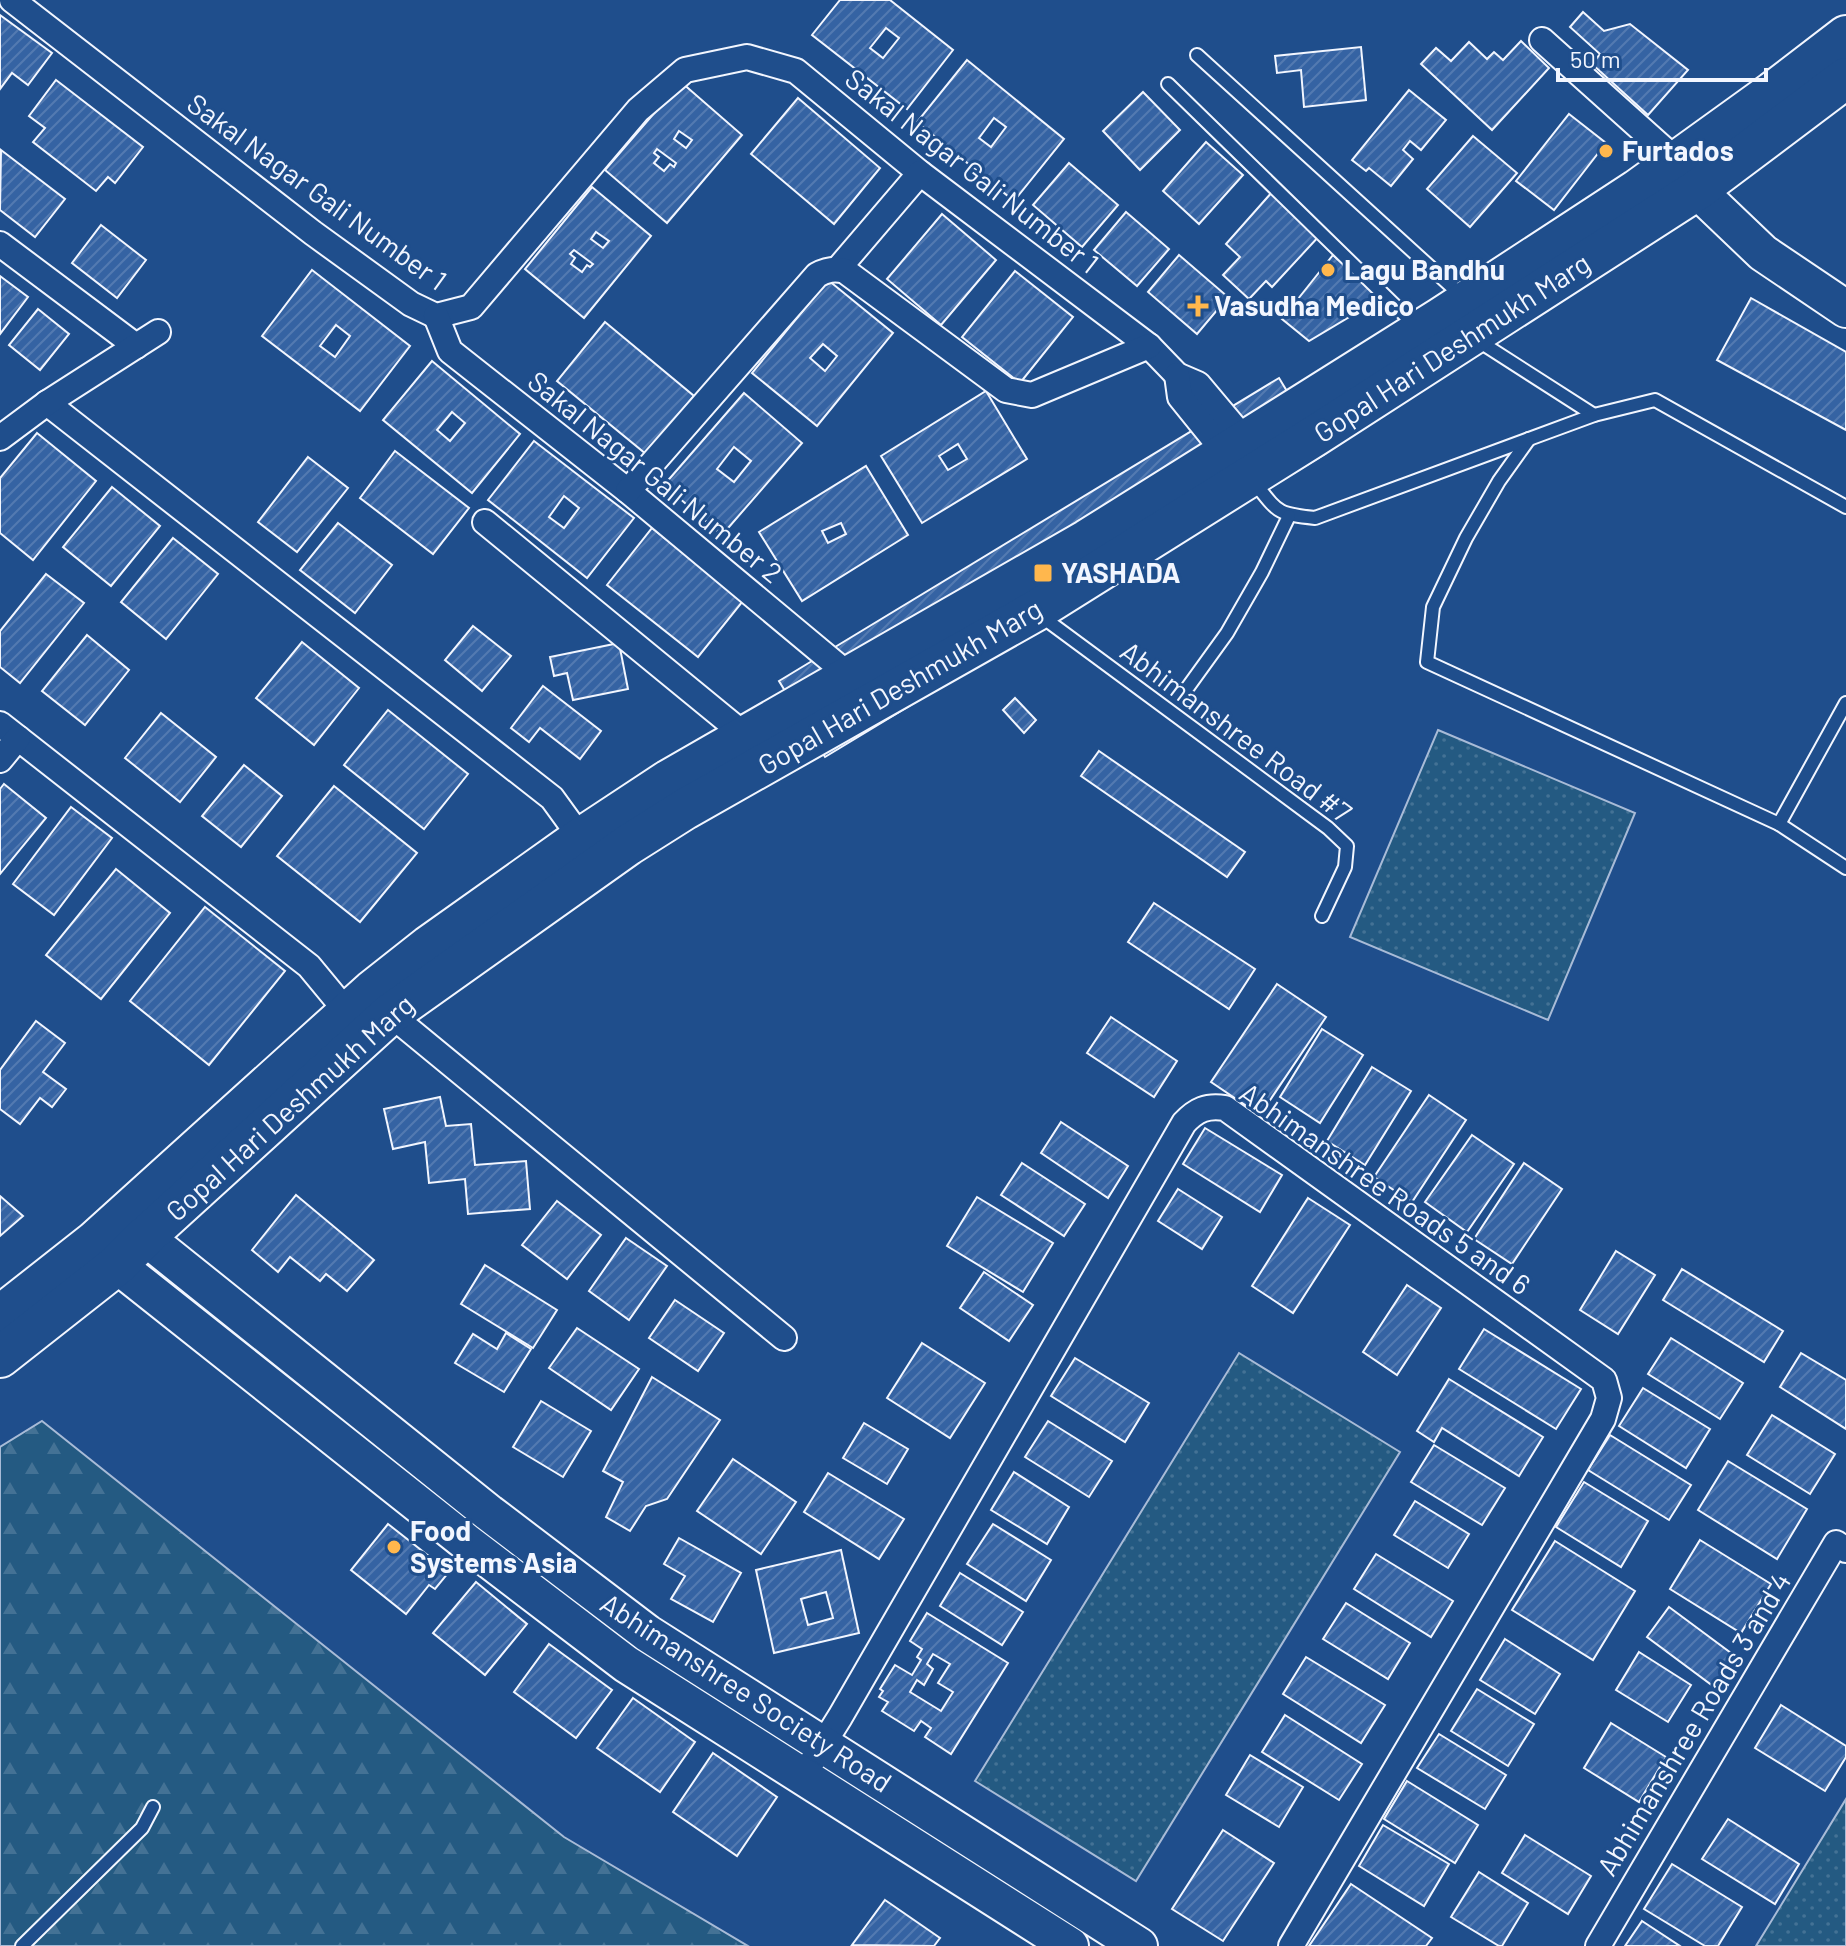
<svg xmlns="http://www.w3.org/2000/svg" width="1846" height="1946" font-family="Barlow,sans-serif">
	<style>
		.forest { fill: url(#forest-firs); stroke: #a8bbd7; stroke-width: 2 }
		.park { fill: url(#park-dots); stroke: #a8bbd7; stroke-width: 2 }
		.building { fill: url(#building-hatch); stroke: #f2f6ff; stroke-width: 2; fill-rule: evenodd }
		.lines { fill: none; stroke-linecap: round; stroke-linejoin: round }
		.lane-casing { stroke: #f2f6ff; stroke-width: 16 }
		.street-casing { stroke: #f2f6ff; stroke-width: 28 }
		.secondary-casing { stroke: #f2f6ff; stroke-width: 40 }
		.primary-casing { stroke: #f2f6ff; stroke-width: 44 }
		.lane { stroke: #1f4e8c; stroke-width: 12 }
		.street { stroke: #1f4e8c; stroke-width: 24 }
		.secondary { stroke: #1f4e8c; stroke-width: 36 }
		.primary { stroke: #1f4e8c; stroke-width: 40 }
		.poi-dot { fill: #ffb74d; stroke: #1f4e8c; stroke-width: 3 }
		.labels { text-anchor: middle; stroke-width: 6; stroke-linejoin: round; paint-order: stroke }
		.poi-label { font-size: 28px; font-weight: bold; fill: #f2f6ff; stroke: #1f4e8c; text-anchor: start }
		.street-label { font-size: 28px; fill: #f2f6ff; stroke: #1f4e8c }
	</style>
	<defs>
		<pattern id="forest-firs" width="22" height="20" patternUnits="userSpaceOnUse" patternTransform="scale(2)"><rect width="22" height="20" fill="#245a82"/><path d="M5 1l3.5 6h-7zM16 11l3.5 6h-7z" fill="#447295"/></pattern>
		<pattern id="park-dots" width="8" height="8" patternUnits="userSpaceOnUse" patternTransform="scale(2)"><rect width="8" height="8" fill="#245a82"/><path d="M2 2h.1M6 6h.1" fill="none" stroke="#447295" stroke-width="1.8" stroke-linecap="round"/></pattern>
		<pattern id="building-hatch" width="6" height="6" patternUnits="userSpaceOnUse" patternTransform="scale(2)"><rect width="6" height="6" fill="#3563a3"/><path d="M-1 1l2-2M0 6l6-6M5 7l2-2" fill="none" stroke="#537ab1"/></pattern>
	</defs>
	<rect width="100%" height="100%" fill="#1f4e8c"/>
	<!-- forest -->
	<polygon class="forest" points="42,1421 564,1837 748,1946 0,1946 0,1447"/>
	<!-- park -->
	<g class="park">
		<polygon points="1438,730 1635,813 1548,1020 1350,937"/>
		<polygon points="1239,1353 1400,1452 1136,1881 975,1781"/>
		<polygon points="1846,1799 1846,1946 1756,1946"/>
	</g>
	<!-- building -->
	<g class="building">
		<path d="M 840,0 L 890,0 L 953,50 L 907,109 L 812,35 ZM 886,28 L 899,38 L 883,58 L 870,48 Z"/>
		<polygon points="1583,12 1604,31 1630,24 1688,70 1648,115 1592,64 1600,54 1570,27"/>
		<polygon points="0,15 52,53 28,85 12,73 0,89"/>
		<polygon points="1521,41 1549,68 1492,130 1421,64 1436,48 1451,61 1469,42 1487,59 1494,52 1503,60"/>
		<polygon points="1361,47 1366,100 1304,107 1301,70 1277,73 1275,56"/>
		<path d="M 967,60 L 1064,139 L 1014,201 L 917,122 ZM 994,118 L 1006,127 L 991,147 L 979,138 Z"/>
		<polygon points="56,80 143,147 115,183 108,177 96,191 33,142 45,128 29,116"/>
		<path d="M 681,82 L 742,135 L 667,223 L 605,170 ZM 679,131 L 692,140 L 686,148 L 674,139 ZM 657,149 L 676,163 L 674,167 L 670,164 L 664,171 L 654,163 L 659,157 L 654,153 Z"/>
		<polygon points="1409,90 1446,120 1421,150 1410,141 1403,150 1413,159 1391,186 1369,168 1366,171 1352,160"/>
		<polygon points="1143,92 1180,130 1140,170 1103,131"/>
		<polygon points="798,98 880,168 834,224 751,154"/>
		<polygon points="1569,114 1606,143 1554,210 1516,181"/>
		<polygon points="1473,136 1517,173 1470,227 1427,189"/>
		<polygon points="1206,142 1243,175 1199,224 1163,191"/>
		<polygon points="1,150 65,199 35,237 0,210"/>
		<polygon points="1069,163 1118,205 1082,247 1033,205"/>
		<path d="M 592,187 L 651,236 L 584,318 L 525,269 ZM 596,232 L 609,241 L 603,248 L 591,239 ZM 574,250 L 593,264 L 590,267 L 587,265 L 582,272 L 571,264 L 575,258 L 570,254 Z"/>
		<polygon points="1273,191 1321,234 1272,287 1266,281 1249,299 1223,275 1240,257 1226,244"/>
		<polygon points="1126,212 1169,249 1137,286 1094,250"/>
		<polygon points="942,214 996,260 941,325 887,279"/>
		<polygon points="101,225 146,260 117,298 72,263"/>
		<polygon points="1179,255 1228,297 1197,334 1148,292"/>
		<polygon points="1333,255 1381,298 1309,341 1282,319"/>
		<path d="M 312,270 L 410,346 L 360,411 L 262,336 ZM 336,325 L 350,336 L 335,357 L 320,346 Z"/>
		<polygon points="1015,271 1073,317 1020,383 962,337"/>
		<polygon points="0,276 28,297 0,334"/>
		<path d="M 828,280 L 893,333 L 817,426 L 752,373 ZM 823,344 L 837,356 L 825,371 L 810,358 Z"/>
		<polygon points="1751,298 1846,352 1846,430 1717,360"/>
		<polygon points="38,309 69,334 40,370 9,345"/>
		<polygon points="605,322 694,396 646,454 557,381"/>
		<path d="M 432,361 L 520,434 L 472,493 L 383,420 ZM 452,412 L 465,423 L 450,441 L 437,430 Z"/>
		<polygon points="1279,378 1325,454 825,757 779,681"/>
		<path d="M 986,391 L 1027,459 L 922,523 L 881,456 ZM 958,444 L 967,459 L 948,470 L 939,456 Z"/>
		<path d="M 744,393 L 802,443 L 722,535 L 664,485 ZM 734,447 L 751,461 L 734,482 L 717,469 Z"/>
		<polygon points="37,433 96,481 33,560 0,533 0,478"/>
		<path d="M 534,441 L 634,518 L 587,578 L 488,500 ZM 564,496 L 579,508 L 564,528 L 549,517 Z"/>
		<polygon points="395,451 469,508 433,554 360,498"/>
		<polygon points="308,457 348,488 297,552 258,522"/>
		<path d="M 866,466 L 908,535 L 802,601 L 759,532 ZM 841,523 L 846,534 L 828,543 L 822,531 Z"/>
		<polygon points="112,487 160,526 111,586 63,547"/>
		<polygon points="338,523 392,565 355,613 300,570"/>
		<polygon points="652,528 743,601 698,657 607,585"/>
		<polygon points="173,538 218,574 166,639 121,602"/>
		<polygon points="46,574 84,603 20,683 0,667 0,631"/>
		<polygon points="473,626 511,656 482,691 445,660"/>
		<polygon points="87,635 129,670 85,725 42,691"/>
		<polygon points="302,642 359,688 314,745 256,698"/>
		<polygon points="619,643 628,689 573,700 567,673 554,676 550,657"/>
		<polygon points="543,686 601,731 580,759 540,728 529,742 511,728"/>
		<polygon points="1015,698 1036,720 1024,733 1003,710"/>
		<polygon points="388,710 468,774 424,829 344,765"/>
		<polygon points="161,713 216,757 180,802 125,758"/>
		<polygon points="1099,751 1245,852 1227,877 1081,776"/>
		<polygon points="244,765 282,796 241,847 202,816"/>
		<polygon points="4,784 46,818 0,874 0,789"/>
		<polygon points="334,786 417,853 360,922 277,856"/>
		<polygon points="71,807 112,838 54,915 13,884"/>
		<polygon points="116,869 170,913 101,999 46,955"/>
		<polygon points="1154,903 1255,969 1229,1009 1128,942"/>
		<polygon points="205,907 285,971 209,1065 130,1001"/>
		<polygon points="1277,984 1326,1017 1260,1115 1211,1082"/>
		<polygon points="1111,1017 1177,1061 1154,1097 1087,1053"/>
		<polygon points="36,1021 65,1043 43,1072 66,1089 52,1107 40,1098 20,1124 0,1109 0,1070"/>
		<polygon points="1322,1029 1363,1055 1320,1123 1280,1097"/>
		<polygon points="1372,1067 1411,1091 1365,1165 1327,1141"/>
		<polygon points="1429,1095 1466,1120 1412,1202 1374,1177"/>
		<polygon points="440,1097 446,1126 471,1124 475,1165 526,1161 530,1209 468,1214 465,1179 429,1183 425,1142 393,1149 384,1109"/>
		<polygon points="1061,1122 1128,1166 1108,1198 1041,1153"/>
		<polygon points="1205,1128 1282,1175 1260,1212 1183,1164"/>
		<polygon points="1472,1135 1514,1164 1467,1232 1425,1202"/>
		<polygon points="1022,1163 1085,1204 1064,1236 1001,1195"/>
		<polygon points="1524,1163 1562,1189 1512,1264 1474,1239"/>
		<polygon points="1178,1189 1222,1217 1202,1249 1158,1221"/>
		<polygon points="296,1195 374,1260 347,1291 326,1274 320,1281 290,1257 278,1272 252,1250"/>
		<polygon points="0,1196 23,1216 0,1236"/>
		<polygon points="977,1197 1053,1243 1023,1292 947,1246"/>
		<polygon points="1308,1198 1350,1225 1293,1313 1252,1286"/>
		<polygon points="557,1201 601,1235 567,1279 522,1245"/>
		<polygon points="626,1238 667,1266 629,1320 589,1291"/>
		<polygon points="1616,1251 1655,1275 1618,1334 1580,1310"/>
		<polygon points="485,1265 557,1310 533,1348 461,1304"/>
		<polygon points="1682,1269 1783,1331 1764,1362 1663,1300"/>
		<polygon points="984,1272 1033,1305 1009,1341 960,1308"/>
		<polygon points="1407,1285 1441,1308 1397,1375 1363,1352"/>
		<polygon points="675,1300 724,1333 698,1371 649,1338"/>
		<polygon points="577,1328 639,1369 611,1410 549,1368"/>
		<polygon points="1484,1329 1581,1389 1556,1429 1459,1369"/>
		<polygon points="506,1333 531,1349 504,1392 455,1363 473,1334 497,1349"/>
		<polygon points="1671,1338 1743,1383 1720,1419 1648,1374"/>
		<polygon points="922,1343 985,1383 950,1438 887,1398"/>
		<polygon points="1801,1353 1846,1380 1846,1429 1780,1387"/>
		<polygon points="1075,1358 1149,1403 1125,1442 1051,1396"/>
		<polygon points="652,1377 720,1420 667,1499 646,1506 630,1531 606,1517 623,1482 603,1471"/>
		<polygon points="1449,1379 1543,1437 1519,1476 1442,1428 1434,1442 1417,1431"/>
		<polygon points="1643,1388 1710,1429 1686,1468 1619,1426"/>
		<polygon points="541,1401 591,1431 563,1477 513,1447"/>
		<polygon points="1772,1415 1835,1454 1810,1494 1747,1455"/>
		<polygon points="1048,1421 1112,1461 1089,1497 1025,1457"/>
		<polygon points="864,1423 908,1449 887,1484 843,1458"/>
		<polygon points="1610,1435 1691,1485 1669,1520 1588,1470"/>
		<polygon points="1434,1445 1505,1488 1482,1525 1411,1482"/>
		<polygon points="733,1459 796,1502 761,1554 697,1511"/>
		<polygon points="1728,1461 1807,1509 1777,1559 1698,1510"/>
		<polygon points="1014,1472 1069,1507 1047,1544 991,1510"/>
		<polygon points="828,1473 904,1519 879,1559 804,1512"/>
		<polygon points="1584,1482 1648,1521 1621,1567 1556,1527"/>
		<polygon points="1415,1501 1469,1534 1448,1568 1394,1535"/>
		<polygon points="388,1524 449,1572 435,1589 429,1585 406,1614 351,1570"/>
		<polygon points="993,1524 1051,1560 1026,1601 967,1564"/>
		<polygon points="679,1538 741,1573 713,1622 671,1599 685,1576 664,1564"/>
		<polygon points="1700,1540 1771,1584 1741,1633 1670,1589"/>
		<polygon points="1555,1541 1635,1591 1593,1660 1512,1610"/>
		<path d="M 841,1550 L 859,1633 L 774,1653 L 756,1570 ZM 826,1592 L 833,1618 L 808,1625 L 801,1599 Z"/>
		<polygon points="1376,1554 1453,1601 1431,1637 1354,1589"/>
		<polygon points="960,1573 1023,1612 1002,1645 940,1606"/>
		<polygon points="476,1582 527,1624 485,1675 433,1633"/>
		<polygon points="1346,1603 1410,1643 1388,1679 1323,1639"/>
		<polygon points="1669,1607 1735,1656 1713,1686 1647,1637"/>
		<path d="M 927,1613 L 1008,1663 L 951,1754 L 925,1737 L 931,1728 L 921,1721 L 914,1731 L 882,1711 L 888,1702 L 879,1697 L 883,1691 L 880,1689 L 895,1665 L 912,1675 L 921,1660 L 917,1657 L 922,1649 L 910,1641 ZM 933,1654 L 950,1664 L 938,1683 L 953,1692 L 941,1711 L 910,1692 L 917,1680 L 924,1685 L 933,1669 L 927,1664 Z"/>
		<polygon points="1505,1639 1560,1674 1535,1714 1480,1680"/>
		<polygon points="549,1644 612,1690 576,1738 514,1692"/>
		<polygon points="1639,1652 1691,1685 1668,1722 1616,1690"/>
		<polygon points="1306,1657 1385,1705 1361,1743 1283,1694"/>
		<polygon points="1477,1689 1534,1724 1508,1766 1451,1731"/>
		<polygon points="633,1698 695,1742 660,1792 597,1748"/>
		<polygon points="1781,1705 1846,1746 1846,1757 1825,1791 1755,1748"/>
		<polygon points="1285,1715 1362,1764 1339,1800 1262,1752"/>
		<polygon points="1611,1723 1666,1757 1639,1802 1584,1768"/>
		<polygon points="1439,1734 1506,1775 1485,1809 1417,1768"/>
		<polygon points="713,1753 777,1797 737,1856 673,1812"/>
		<polygon points="1250,1755 1303,1787 1279,1827 1226,1795"/>
		<polygon points="1407,1781 1478,1825 1455,1863 1384,1819"/>
		<polygon points="1728,1819 1799,1864 1775,1904 1702,1859"/>
		<polygon points="1383,1825 1449,1864 1424,1906 1359,1866"/>
		<polygon points="1223,1830 1274,1863 1223,1941 1172,1909"/>
		<polygon points="1525,1835 1591,1876 1568,1914 1502,1873"/>
		<polygon points="1672,1864 1742,1907 1718,1946 1705,1946 1644,1909"/>
		<polygon points="1479,1872 1528,1903 1502,1946 1499,1946 1451,1917"/>
		<polygon points="1351,1884 1432,1938 1426,1946 1309,1946"/>
		<polygon points="885,1900 940,1938 934,1946 852,1945"/>
		<polygon points="1642,1921 1680,1946 1625,1946"/>
	</g>
	<g class="lines">
		<defs>
			<g id="lane">
				<polyline points="1197,55 1462,296"/>
				<polyline points="1168,84 1416,326"/>
				<polyline points="1477,340 1594,415"/>
				<polyline points="1529,439 1499,481 1466,538 1433,607 1427,662 1779,824 1846,703"/>
				<path d="M 1254,482 C 1278,512 1276,514 1315,518 L 1594,415 L 1655,400 L 1846,507"/>
				<polyline points="1041,616 1328,828 1347,846 1345,867 1322,916"/>
				<polyline points="1188,687 1227,633 1262,572 1289,516"/>
				<polyline points="1779,824 1846,868"/>
				<polyline points="22,1946 142,1828 153,1807"/>
			</g>
			<g id="street">
				<polyline points="12,0 313,233 411,304 436,316 471,307 638,110 685,70 747,57 796,71 920,173 1149,346 1177,375 1198,384 1245,440"/>
				<polyline points="1542,40 1677,161"/>
				<polyline points="0,244 136,346"/>
				<polyline points="838,269 920,173"/>
				<polyline points="436,316 450,351 628,491 850,676"/>
				<polyline points="1177,375 1180,397 1226,454"/>
				<polyline points="47,403 552,798 581,838 585,849"/>
				<polyline points="0,438 47,403 158,332"/>
				<path d="M 628,491 L 817,275 C 826,270 834,268 845,271 L 1006,390 L 1032,395 L 1149,346"/>
				<polyline points="485,522 746,736"/>
				<polyline points="0,724 309,966 347,1012"/>
				<polyline points="0,760 18,738"/>
				<polyline points="390,1014 784,1338"/>
				<path d="M 803,1776 L 840,1717 L 1184,1123 C 1196,1110 1207,1105 1225,1108 L 1604,1380 L 1609,1398 L 1603,1419 L 1291,1946"/>
				<polyline points="1598,1946 1836,1543 1846,1550"/>
			</g>
			<g id="secondary">
				<polyline points="1682,167 1697,190 1763,253 1846,309"/>
				<polyline points="124,1218 145,1237 489,1513 647,1633 1139,1946"/>
				<polyline points="96,1244 117,1265 466,1542 626,1664 1070,1946"/>
			</g>
			<g id="primary">
				<polyline points="0,1316 94,1242 372,991 429,946 581,838 669,780 1087,540 1441,318 1637,190 1773,92 1846,36"/>
				<polyline points="0,1357 117,1265 145,1237 390,1014 628,845 685,809 1035,611 1316,435 1697,190 1846,78"/>
			</g>
		</defs>
		<!-- lane casing -->
		<use href="#lane" class="lane-casing"/>
		<!-- street casing -->
		<use href="#street" class="street-casing"/>
		<!-- secondary casing -->
		<use href="#secondary" class="secondary-casing"/>
		<!-- primary casing -->
		<use href="#primary" class="primary-casing"/>
		<!-- lane -->
		<use href="#lane" class="lane"/>
		<!-- street -->
		<use href="#street" class="street"/>
		<!-- secondary -->
		<use href="#secondary" class="secondary"/>
		<!-- primary -->
		<use href="#primary" class="primary"/>
	</g>
	<!-- markers -->
	<g class="poi-dot">
		<circle cx="1606" cy="151" r="8"/>
		<circle cx="1328" cy="270" r="8"/>
		<path d="M1194 294h8v8h8v8h-8v8h-8v-8h-8v-8h8z"/>
		<rect x="1033" y="563" width="20" height="20" rx="4"/>
		<circle cx="394" cy="1547" r="8"/>
	</g>
	<g class="labels">
		<!-- poi labels -->
		<g class="poi-label">
			<text x="1622" y="161">Furtados</text>
			<text x="1344" y="280">Lagu Bandhu</text>
			<text x="1214" y="316">Vasudha Medico</text>
			<text x="1061" y="583">YASHADA</text>
			<text x="410" y="1541">Food<tspan x="410" dy="32">Systems Asia</tspan></text>
		</g>
		<!-- street labels -->
		<g class="street-label">
			<text transform="translate(972 171) rotate(38)" y="10">Sakal Nagar Gali Number 1</text>
			<text transform="translate(317 192) rotate(36)" y="10">Sakal Nagar Gali Number 1</text>
			<text transform="translate(1452 348) rotate(-33)" y="10">Gopal Hari Deshmukh Marg</text>
			<text transform="translate(655 477) rotate(39)" y="10">Sakal Nagar Gali Number 2</text>
			<text transform="translate(900 687) rotate(-30)" y="10">Gopal Hari Deshmukh Marg</text>
			<text transform="translate(1236 732) rotate(37)" y="10">Abhimanshree Road #7</text>
			<text transform="translate(290 1108) rotate(-42)" y="10">Gopal Hari Deshmukh Marg</text>
			<text transform="translate(1385 1189) rotate(35)" y="10">Abhimanshree Roads 5 and 6</text>
			<text transform="translate(746 1693) rotate(33)" y="10">Abhimanshree Society Road</text>
			<text transform="translate(1694 1724) rotate(-59)" y="10">Abhimanshree Roads 3 and 4</text>
		</g>
	</g>
	<!-- scale -->
	<path d="M1558 68v12h208v-12" fill="none" stroke="#f2f6ff" stroke-width="4"/>
	<text x="1570" y="68" font-size="24" fill="#f2f6ff" stroke="#1f4e8c" stroke-width="6" paint-order="stroke">50 m</text>
</svg>
